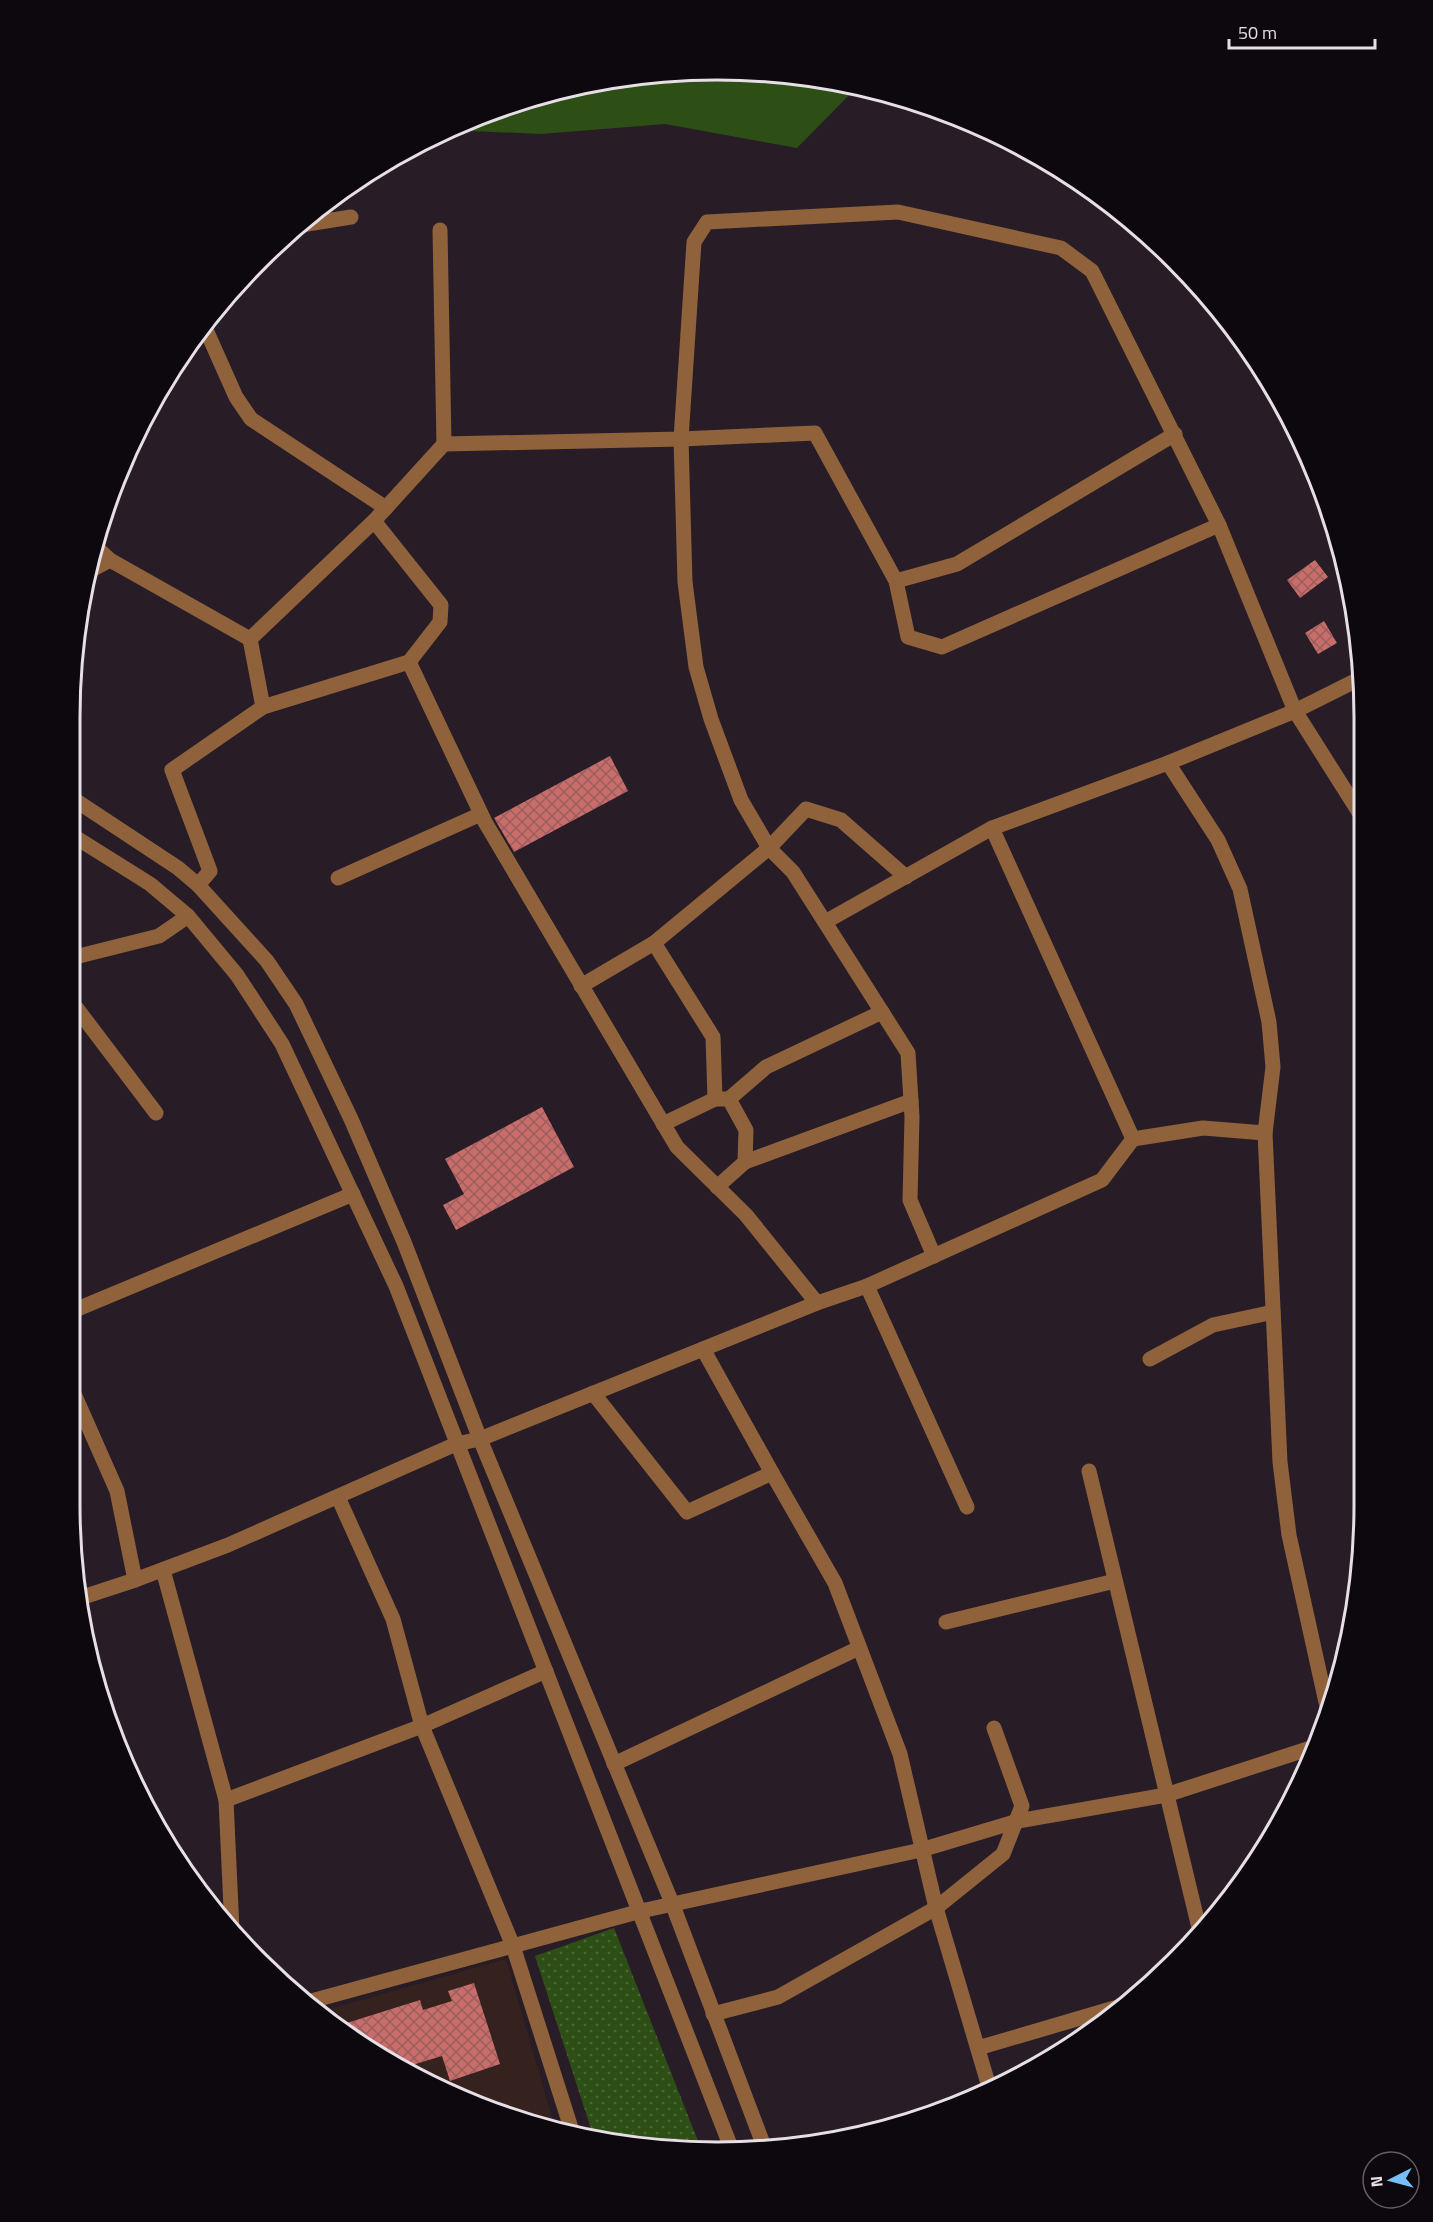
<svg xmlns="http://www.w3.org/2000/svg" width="1433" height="2222" font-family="'Titillium Web',sans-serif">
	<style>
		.education { fill: #35221e }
		.grass { fill: #2d4f16 }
		.park { fill: url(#park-dots) }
		.building { fill: url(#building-cross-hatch) }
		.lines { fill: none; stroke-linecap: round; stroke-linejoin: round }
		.minor { stroke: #8f623c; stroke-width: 15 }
		.rim { fill: none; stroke: #e7dfe6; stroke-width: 3 }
	</style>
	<defs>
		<pattern id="park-dots" width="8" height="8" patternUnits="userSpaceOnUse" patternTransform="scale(1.5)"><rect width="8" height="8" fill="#2d4f16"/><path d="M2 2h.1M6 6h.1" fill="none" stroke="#4b6838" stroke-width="1.8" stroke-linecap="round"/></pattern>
		<pattern id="building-cross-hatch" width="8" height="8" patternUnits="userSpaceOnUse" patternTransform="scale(1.5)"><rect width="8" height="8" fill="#c86d6a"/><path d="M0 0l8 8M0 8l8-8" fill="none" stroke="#9a5e5d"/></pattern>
	</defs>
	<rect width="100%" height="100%" fill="#281c27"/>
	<!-- education -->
	<polygon class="education" points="506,1959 555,2128 508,2119 393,2066 316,2013"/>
	<!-- grass -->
	<polygon class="grass" points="759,70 857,87 797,148 665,124 541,134 449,130 509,103 632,75"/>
	<!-- park -->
	<polygon class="park" points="614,1928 702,2151 674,2152 593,2135 535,1956"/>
	<!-- building -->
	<g class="building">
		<polygon points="1315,560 1328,577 1300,598 1287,580"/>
		<polygon points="1324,621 1337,643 1318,654 1305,633"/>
		<polygon points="610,756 628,791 514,852 494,818"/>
		<polygon points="542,1107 574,1167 456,1230 443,1205 464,1194 445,1159"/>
		<polygon points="474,1983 500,2064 450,2081 442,2056 399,2069 334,2027 420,2000 423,2010 452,2001 448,1991"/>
	</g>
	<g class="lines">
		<!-- minor -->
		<g class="minor">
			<polyline points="295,226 351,217"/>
			<polyline points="440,230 444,444 681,439 815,433 896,581 908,637 942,647 1219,525"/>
			<polyline points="203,323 236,397 251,419 386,508"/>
			<polyline points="97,548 110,560 250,639"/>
			<polyline points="91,570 110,560"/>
			<polyline points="896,581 957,564 1175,434"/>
			<polyline points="409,662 485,822 677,1147 746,1215 817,1303 867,1286 1102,1180 1133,1139 1203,1128 1265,1133"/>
			<polyline points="263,707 250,639 374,521 444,444"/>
			<polyline points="1168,763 1218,840 1240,889 1269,1022 1273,1067 1265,1133 1280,1462 1289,1535 1327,1707"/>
			<polyline points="75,800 178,868 198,885 267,961 296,1004 351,1119 404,1242 480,1439 672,1903 765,2149"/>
			<polyline points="992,828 1133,1139"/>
			<polyline points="75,837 150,884 188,916 237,975 282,1044 396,1286 732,2150"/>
			<polyline points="338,878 481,814"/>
			<polyline points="198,885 210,871 172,770 263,707 409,662 440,622 441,605 374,521"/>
			<polyline points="825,922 992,828 1168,763 1295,711 1363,677"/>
			<polyline points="654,943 713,1037 715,1099"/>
			<polyline points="75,957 159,936 188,916"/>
			<polyline points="581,986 654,943 769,848 806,809 841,820 906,877"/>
			<polyline points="75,1006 156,1113"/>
			<polyline points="729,1099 766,1067 882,1012"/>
			<polyline points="663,1124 715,1099 729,1099 746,1130 745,1162 717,1187"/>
			<polyline points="745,1162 911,1101"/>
			<polyline points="934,1256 910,1200 912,1117 908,1053 793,872 769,848 741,800 711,719 696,667 685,582 681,439 694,242 707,222 898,212 1061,248 1092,271 1219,525 1295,711 1362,817"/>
			<polyline points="867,1286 967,1507"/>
			<polyline points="75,1310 353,1194"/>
			<polyline points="1150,1359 1213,1325 1273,1312"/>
			<polyline points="593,1393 687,1512 772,1473 703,1349"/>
			<polyline points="75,1396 117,1491 135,1580 228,1545 456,1444 480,1439 817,1303"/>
			<polyline points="1089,1471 1200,1932"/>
			<polyline points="772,1473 835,1583 900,1754 936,1908 990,2090"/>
			<polyline points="338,1497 393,1619 422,1726 546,1671"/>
			<polyline points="163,1570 226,1800"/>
			<polyline points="77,1599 135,1580"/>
			<polyline points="946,1622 1115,1581"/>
			<polyline points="614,1764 859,1648"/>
			<polyline points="232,1930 226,1800 422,1726 513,1946 572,2131"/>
			<polyline points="304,2003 641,1911 921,1850 1018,1821 1166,1795 1317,1746"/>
			<polyline points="713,2014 778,1997 936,1908 1003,1854 1022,1806 994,1728"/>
			<polyline points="978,2048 1128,2004"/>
		</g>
	</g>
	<!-- crop -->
	<path d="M0 0H1433V2222H0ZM717 80H717A637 637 0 0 1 1354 717V1505A637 637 0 0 1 717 2142H717A637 637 0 0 1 80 1505V717A637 637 0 0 1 717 80Z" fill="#0d080d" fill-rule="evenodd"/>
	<path class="rim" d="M717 80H717A637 637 0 0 1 1354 717V1505A637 637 0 0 1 717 2142H717A637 637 0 0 1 80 1505V717A637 637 0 0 1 717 80Z"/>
	<!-- north arrow -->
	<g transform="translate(1391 2180) rotate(264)"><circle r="28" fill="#0d080d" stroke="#645e64" stroke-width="1.5"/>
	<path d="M0-4.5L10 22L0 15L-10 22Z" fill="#76c0f7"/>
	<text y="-9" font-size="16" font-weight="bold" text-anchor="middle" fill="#e7dfe6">N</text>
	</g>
	<!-- scale -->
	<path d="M1229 39v9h146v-9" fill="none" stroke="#e7dfe6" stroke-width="3"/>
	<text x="1238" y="39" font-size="18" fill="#e7dfe6" stroke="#0d080d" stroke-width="4.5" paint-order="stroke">50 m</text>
</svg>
